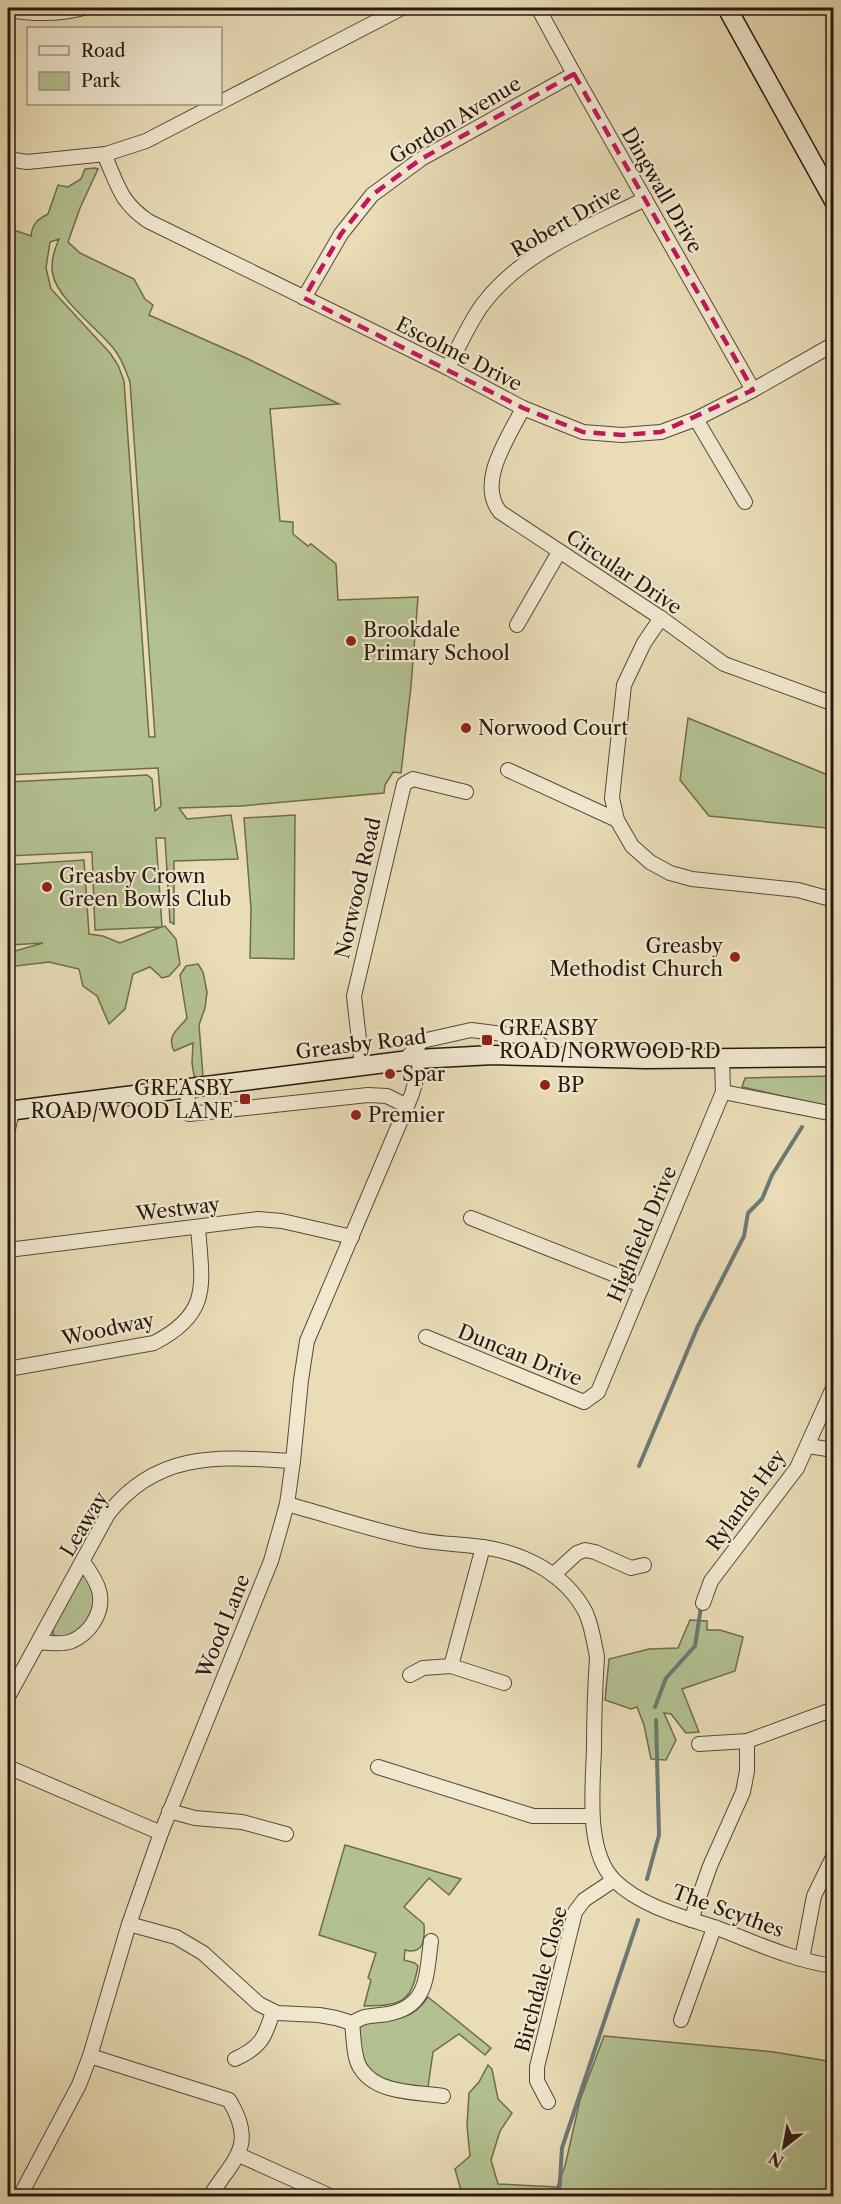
<svg xmlns="http://www.w3.org/2000/svg" width="841" height="2204" font-family="'Libre Caslon Text',serif">
	<style>
		.green { fill: #b3c191; stroke: #6d6c50; stroke-width: 1.5; fill-rule: evenodd }
		.lines { fill: none; stroke-linecap: round; stroke-linejoin: round }
		.stream { stroke: #6c7974; stroke-width: 4 }
		.street-casing { stroke: #58493a; stroke-width: 16 }
		.secondary-casing { stroke: #271810; stroke-width: 21 }
		.street { stroke: #f1e8d0; stroke-width: 14 }
		.secondary { stroke: #f1e8d0; stroke-width: 18 }
		.marked { fill: none; stroke: #c2185b; stroke-width: 4.5; stroke-dasharray: 12 8; stroke-linejoin: round }
		.poi-dot { fill: #8f2418; stroke: #f1e8d0; stroke-width: 2 }
		.labels { text-anchor: middle; stroke-width: 4.5; stroke-linejoin: round; paint-order: stroke }
		.street-label { font-size: 20px; fill: #271810; stroke: #f1e8d0 }
		.poi-label { font-size: 20px; fill: #271810; stroke: #f1e8d0; text-anchor: start }
	</style>
	<rect width="100%" height="100%" fill="#e9dcb6"/>
	<filter id="stains"><feTurbulence type="fractalNoise" baseFrequency=".00333" numOctaves="4"/><feColorMatrix values="0 0 0 0 .2 0 0 0 0 .09 0 0 0 0 .02 0 0 0 .5 -.17"/></filter>
	<radialGradient id="worn" r=".72"><stop offset=".6" stop-color="#630" stop-opacity="0"/><stop offset="1" stop-color="#630" stop-opacity=".3"/></radialGradient>
	<!-- green -->
	<g class="green">
		<path d="M 95,168 L 98,169 L 80,208 L 68,242 L 80,253 L 134,279 L 145,299 L 153,305 L 149,315 L 246,358 L 339,404 L 270,409 L 280,521 L 293,522 L 293,534 L 308,546 L 311,544 L 336,564 L 338,600 L 418,597 L 411,686 L 401,773 L 393,772 L 385,785 L 384,793 L 241,806 L 179,808 L 187,819 L 231,815 L 238,859 L 174,861 L 174,924 L 170,922 L 165,838 L 156,838 L 162,927 L 165,926 L 176,939 L 180,964 L 169,976 L 162,978 L 150,967 L 133,974 L 125,1009 L 109,1024 L 97,996 L 83,986 L 79,969 L 49,962 L 8,967 L 8,953 L 43,943 L 10,945 L 8,865 L 84,860 L 89,934 L 103,936 L 120,943 L 161,927 L 95,930 L 92,852 L 8,856 L 8,782 L 147,775 L 152,779 L 155,811 L 161,806 L 158,768 L 8,775 L 8,228 L 31,236 C 32,224 38,219 48,214 L 58,185 L 68,187 L 81,179 L 85,169 ZM 59,239 C 54,250 50,263 53,275 C 57,298 99,330 114,349 C 122,359 126,371 130,382 L 155,737 L 149,737 L 124,381 L 118,365 L 110,353 L 51,289 L 46,268 L 50,242 Z"/>
		<polygon points="688,718 833,777 833,808 827,828 709,816 680,780"/>
		<polygon points="295,815 294,959 250,958 251,909 244,818"/>
		<path d="M 198,964 L 203,972 L 207,992 L 205,1008 L 199,1025 L 203,1076 L 198,1078 L 194,1076 L 192,1063 L 193,1043 L 174,1051 C 166,1035 179,1029 187,1018 L 180,975 L 186,966 Z"/>
		<polygon points="833,1076 833,1107 742,1087 745,1078"/>
		<polygon points="84,1573 94,1586 95,1611 76,1635 57,1638 53,1634 53,1628"/>
		<polygon points="690,1620 707,1621 707,1630 720,1630 743,1637 735,1671 682,1689 699,1732 686,1733 671,1714 664,1713 676,1740 666,1760 651,1759 644,1725 637,1707 631,1709 605,1700 609,1659 649,1649 678,1648"/>
		<path d="M 345,1845 L 461,1879 L 449,1895 L 429,1878 L 404,1907 L 424,1924 C 425,1939 424,1955 405,1950 L 404,1960 L 415,1963 L 418,1966 C 411,2004 401,2005 364,2006 L 371,1980 L 368,1978 L 376,1953 L 319,1935 Z"/>
		<path d="M 428,1997 L 491,2048 L 485,2055 L 459,2034 L 433,2052 L 428,2087 L 424,2088 C 401,2083 370,2083 363,2056 C 361,2049 357,2040 358,2033 C 361,2014 390,2022 403,2017 C 413,2014 422,2006 428,1997 Z"/>
		<polygon points="604,2036 774,2052 833,2062 833,2196 467,2196 460,2187 455,2169 470,2156 467,2126 469,2093 479,2082 488,2065 492,2069 498,2099 512,2113 500,2131 491,2160 498,2184 557,2187 565,2166 580,2100"/>
	</g>
	<g class="lines">
		<!-- stream -->
		<g class="stream">
			<polyline points="828,8 834,17"/>
			<polyline points="639,1466 697,1328 744,1236 748,1213 762,1199 772,1175 802,1127"/>
			<polyline points="655,1707 666,1678 695,1646 701,1607"/>
			<polyline points="647,1879 659,1835 656,1720"/>
			<polyline points="559,2196 562,2148 638,1920"/>
		</g>
		<defs>
			<g id="street">
				<polyline points="538,8 574,74 753,390"/>
				<path d="M 8,10 C 33,14 58,15 83,8"/>
				<path d="M 106,154 L 107,161 C 119,189 122,203 148,221 L 448,368 L 523,408 L 583,432 L 622,435 L 661,432 L 696,419 L 753,390 L 834,344"/>
				<polyline points="8,159 27,162 106,154 146,141 402,8"/>
				<polyline points="304,298 341,234 372,195 421,159 574,74"/>
				<path d="M 448,368 C 459,346 469,323 483,304 C 522,252 589,227 645,199"/>
				<path d="M 523,408 C 509,437 476,482 500,512 L 661,618 L 724,664 L 834,704"/>
				<polyline points="696,419 745,502"/>
				<polyline points="661,618 644,643 624,685 612,798 617,820 632,846 650,862 670,873 692,879 798,890 834,900"/>
				<polyline points="517,625 559,552"/>
				<polyline points="508,770 617,820"/>
				<polyline points="722,1059 723,1092 834,1114"/>
				<polyline points="404,1061 422,1041 471,1030 519,1036 539,1043 554,1057"/>
				<polyline points="362,1066 354,996 404,784 413,779 466,792"/>
				<polyline points="187,1088 189,1114 368,1095 387,1096 407,1106"/>
				<polyline points="8,1129 12,1111"/>
				<polyline points="471,1218 641,1285"/>
				<polyline points="8,1250 258,1219 282,1221 352,1237"/>
				<polyline points="426,1337 584,1402 598,1392 723,1092"/>
				<path d="M 8,1369 L 154,1343 C 212,1313 202,1284 198,1227"/>
				<polyline points="808,1446 834,1450"/>
				<path d="M 287,1504 C 331,1516 374,1531 419,1540 C 440,1544 462,1544 483,1547 C 524,1553 566,1574 586,1613 C 592,1627 594,1642 597,1657 C 595,1688 594,1718 594,1748 C 593,1787 585,1850 614,1880 C 640,1906 683,1917 717,1928 C 754,1942 794,1961 834,1966"/>
				<polyline points="553,1575 577,1553 585,1550 595,1552 631,1568 644,1565"/>
				<polyline points="703,1603 711,1581 797,1468 834,1386"/>
				<path d="M 39,1642 C 48,1643 63,1645 72,1641 C 80,1638 89,1630 93,1623 C 108,1600 98,1582 83,1562"/>
				<polyline points="451,1666 504,1683"/>
				<polyline points="410,1675 423,1668 451,1666 483,1547"/>
				<path d="M 8,1697 L 108,1514 C 158,1450 220,1457 293,1461"/>
				<polyline points="699,1744 747,1741 834,1709"/>
				<polyline points="8,1767 161,1833"/>
				<polyline points="378,1767 533,1816 592,1816"/>
				<polyline points="169,1811 195,1818 242,1822 286,1834"/>
				<polyline points="691,1920 710,1866 743,1792 747,1771 747,1741"/>
				<path d="M 129,1924 L 176,1937 L 203,1953 L 259,2004 L 277,2013 L 319,2015 L 336,2018 L 352,2023 C 370,2013 370,2017 388,2014 C 429,2006 426,1975 431,1941"/>
				<polyline points="802,1959 814,1896 834,1855"/>
				<polyline points="681,2020 714,1928"/>
				<path d="M 352,2023 C 354,2037 353,2058 361,2069 C 377,2094 417,2092 443,2096"/>
				<path d="M 90,2056 L 229,2100 C 257,2146 234,2158 210,2196"/>
				<path d="M 235,2059 C 261,2047 265,2038 273,2011"/>
				<polyline points="548,2102 537,2081 537,2067 575,1912 584,1900 614,1880"/>
				<polyline points="239,2155 330,2196"/>
				<polyline points="20,2196 79,2085 90,2056 129,1924 161,1833 271,1561 287,1504 293,1461 301,1380 307,1341 412,1094 416,1079 417,1059"/>
			</g>
			<g id="secondary">
				<polyline points="727,8 834,201"/>
				<polyline points="8,1111 417,1059 493,1055 646,1059 834,1057"/>
			</g>
		</defs>
		<!-- street casing -->
		<use href="#street" class="street-casing"/>
		<!-- secondary casing -->
		<use href="#secondary" class="secondary-casing"/>
		<!-- street -->
		<use href="#street" class="street"/>
		<!-- secondary -->
		<use href="#secondary" class="secondary"/>
	</g>
	<!-- marked area -->
	<path class="marked" d="M 574,74 L 753,390 L 661,432 L 622,435 L 583,432 L 523,408 L 304,298 L 341,234 L 372,195 L 421,159 Z"/>
	<!-- markers -->
	<g class="poi-dot">
		<circle cx="351" cy="641" r="6"/>
		<circle cx="466" cy="728" r="6"/>
		<circle cx="47" cy="887" r="6"/>
		<circle cx="735" cy="957" r="6"/>
		<rect x="481" y="1034" width="12" height="12" rx="3"/>
		<circle cx="390" cy="1074" r="6"/>
		<circle cx="545" cy="1085" r="6"/>
		<rect x="239" y="1093" width="12" height="12" rx="3"/>
		<circle cx="356" cy="1115" r="6"/>
	</g>
	<g class="labels">
		<!-- street labels -->
		<g class="street-label">
			<text transform="translate(455 120) rotate(-31)" y="7">Gordon Avenue</text>
			<text transform="translate(662 190) rotate(60)" y="7">Dingwall Drive</text>
			<text transform="translate(566 221) rotate(-30)" y="7">Robert Drive</text>
			<text transform="translate(459 354) rotate(27)" y="7">Escolme Drive</text>
			<text transform="translate(624 572) rotate(34)" y="7">Circular Drive</text>
			<text transform="translate(358 888) rotate(-77)" y="7">Norwood Road</text>
			<text transform="translate(361 1044) rotate(-7)" y="7">Greasby Road</text>
			<text transform="translate(178 1209) rotate(-7)" y="7">Westway</text>
			<text transform="translate(642 1234) rotate(-67)" y="7">Highfield Drive</text>
			<text transform="translate(108 1329) rotate(-12)" y="7">Woodway</text>
			<text transform="translate(520 1355) rotate(22)" y="7">Duncan Drive</text>
			<text transform="translate(746 1500) rotate(-54)" y="7">Rylands Hey</text>
			<text transform="translate(84 1524) rotate(-59)" y="7">Leaway</text>
			<text transform="translate(223 1626) rotate(-68)" y="7">Wood Lane</text>
			<text transform="translate(728 1911) rotate(20)" y="7">The Scythes</text>
			<text transform="translate(541 1979) rotate(-75)" y="7">Birchdale Close</text>
		</g>
		<!-- poi labels -->
		<g class="poi-label">
			<text x="363" y="637">Brookdale<tspan x="363" dy="23">Primary School</tspan></text>
			<text x="478" y="735">Norwood Court</text>
			<text x="59" y="883">Greasby Crown<tspan x="59" dy="23">Green Bowls Club</tspan></text>
			<text x="723" y="953" text-anchor="end">Greasby<tspan x="723" dy="23">Methodist Church</tspan></text>
			<text x="499" y="1035">GREASBY<tspan x="499" dy="23">ROAD/NORWOOD RD</tspan></text>
			<text x="402" y="1081">Spar</text>
			<text x="557" y="1092">BP</text>
			<text x="233" y="1095" text-anchor="end">GREASBY<tspan x="233" dy="23">ROAD/WOOD LANE</tspan></text>
			<text x="368" y="1122">Premier</text>
		</g>
	</g>
	<!-- margin -->
	<rect width="841" height="2204" fill="none" stroke="#e9dcb6" stroke-width="30"/>
	<rect x="9" y="9" width="823" height="2186" fill="none" stroke="#271810" stroke-width="3"/>
	<rect x="15" y="15" width="811" height="2174" fill="none" stroke="#271810" stroke-width="1.5"/>
	<!-- legend -->
	<rect x="27" y="27" width="195" height="78" fill="#f1e8d0" stroke="#a09583" stroke-width="1.5"/>
	<rect x="39" y="46" width="30" height="9" fill="#f1e8d0" stroke="#a09583" stroke-width="1.5"/>
	<text x="81" y="57" font-size="18" fill="#271810">Road</text>
	<rect x="39" y="72" width="30" height="18" fill="#b3c191" stroke="#a09583" stroke-width="1.5"/>
	<text x="81" y="87" font-size="18" fill="#271810">Park</text>
	<!-- north arrow -->
	<g transform="translate(784 2147) rotate(211)" stroke="#f1e8d0" stroke-width="4.5" paint-order="stroke">
	<path d="M0-4.5L10 22L0 15L-10 22Z" fill="#271810"/>
	<text y="-9" font-size="16" font-weight="bold" text-anchor="middle" fill="#271810">N</text>
	</g>
	<rect width="100%" height="100%" filter="url(#stains)"/>
	<rect width="100%" height="100%" fill="url(#worn)"/>
</svg>
